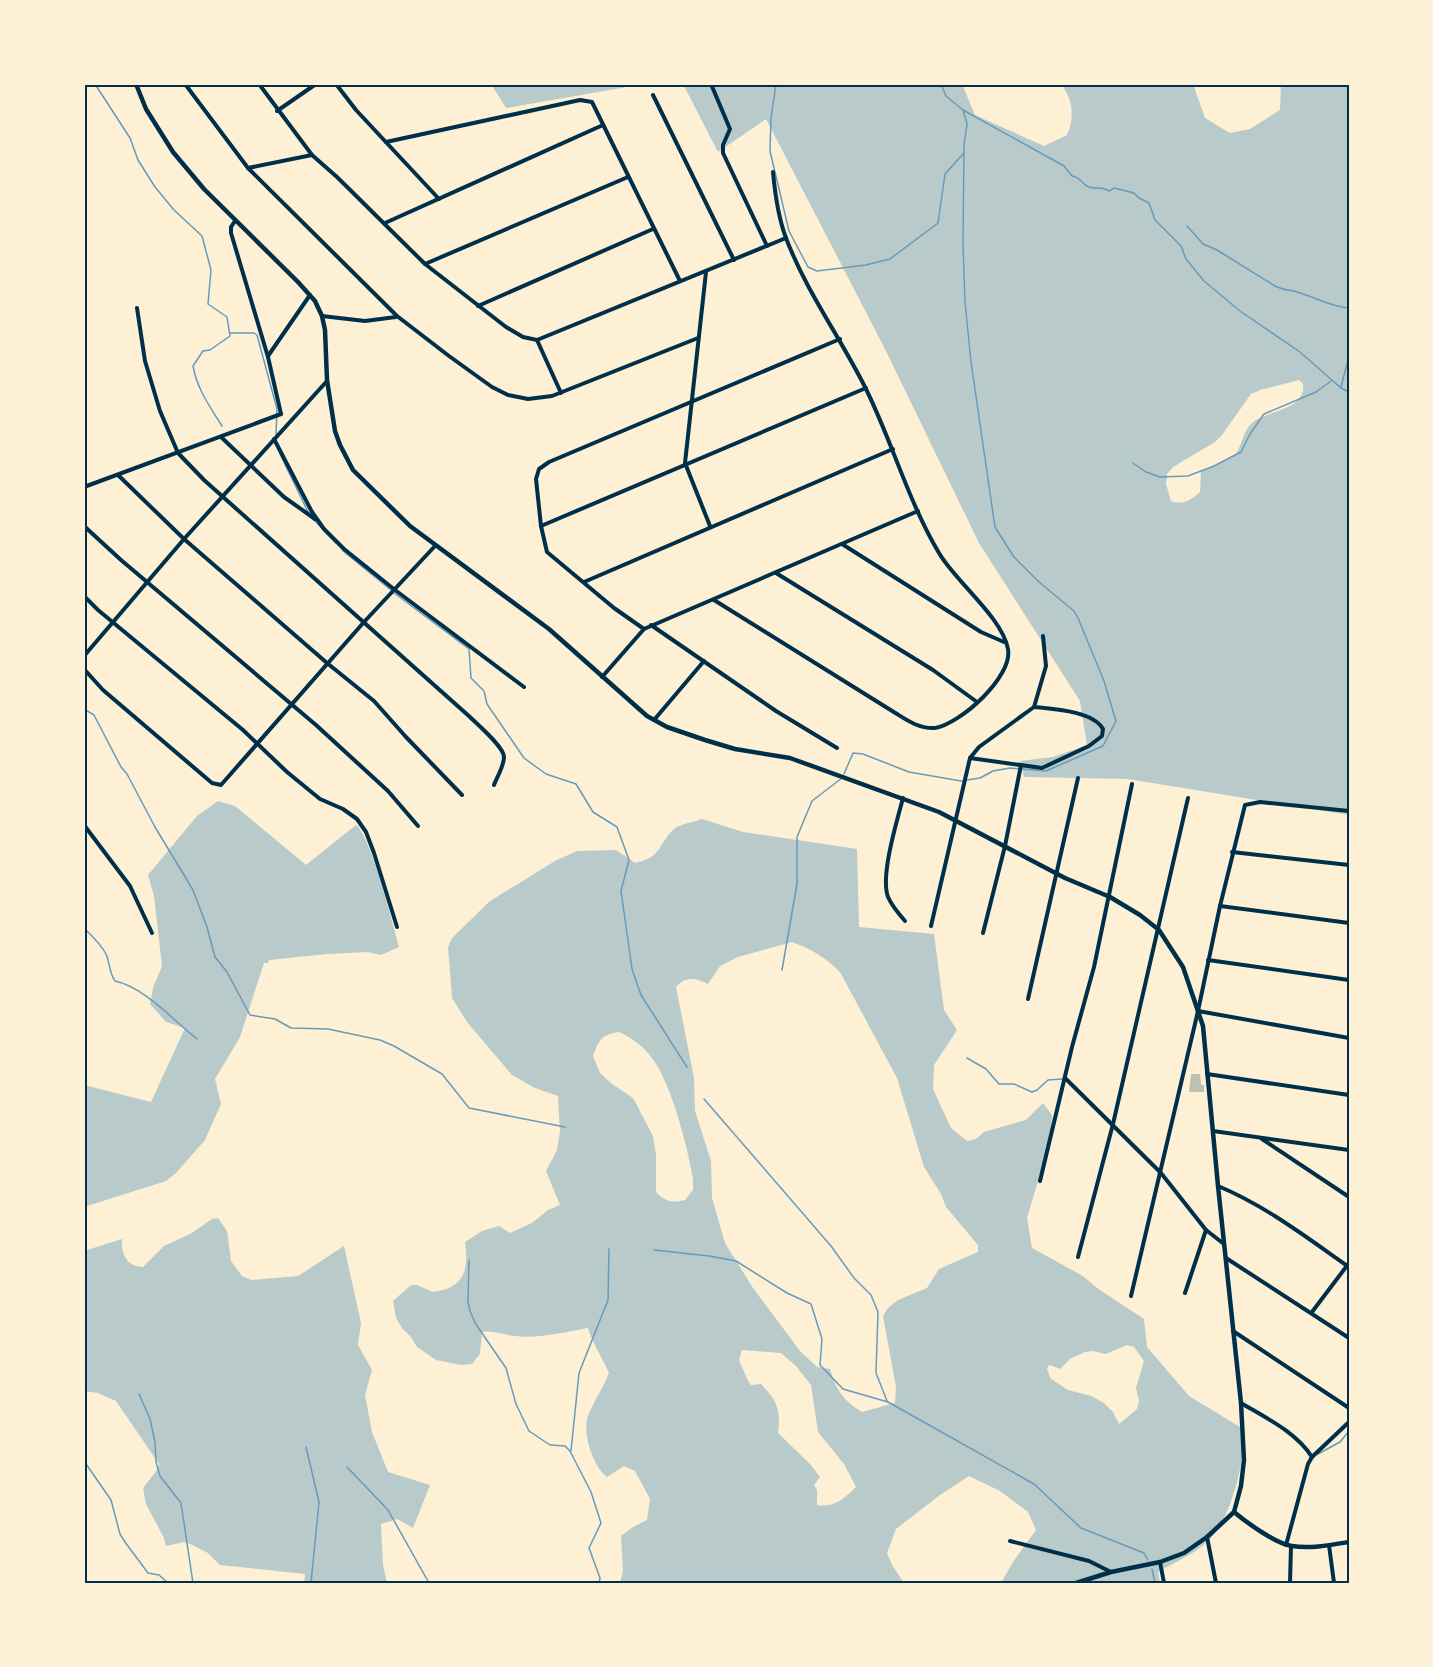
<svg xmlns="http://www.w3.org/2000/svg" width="1433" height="1667" font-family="'Noto Sans',sans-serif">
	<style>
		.green { fill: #b9caca; fill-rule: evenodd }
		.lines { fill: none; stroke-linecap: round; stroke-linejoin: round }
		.stream { stroke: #669bbc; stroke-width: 1.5 }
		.building { fill: #bec0b2 }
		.minor { stroke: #003049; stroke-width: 4 }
		.tertiary { stroke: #003049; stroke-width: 4.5 }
		.neatline { fill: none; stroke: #003049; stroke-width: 2 }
	</style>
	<rect width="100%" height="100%" fill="#fdf0d5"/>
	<!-- green -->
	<g class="green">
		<polygon points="491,84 644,84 506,108"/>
		<path d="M 683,84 L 962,84 L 975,115 L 1044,146 L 1067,135 C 1075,118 1073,99 1061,84 L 1193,84 L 1205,118 L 1230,133 L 1250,129 L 1280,110 L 1281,84 L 1349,84 L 1349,815 L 1128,779 L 1024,777 L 1020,761 L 1053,757 L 1087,745 L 1080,701 L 979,543 L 885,349 L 766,119 L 718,152 ZM 1299,380 L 1303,384 C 1306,411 1267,410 1252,423 C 1243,431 1243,442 1237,452 C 1230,462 1211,465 1201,472 L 1200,492 C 1190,501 1183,505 1171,501 L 1166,484 L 1167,474 L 1173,467 L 1215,442 L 1222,435 L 1251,394 L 1260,390 Z"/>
		<path d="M 218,801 L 235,806 L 306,865 L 356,825 C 371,837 393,924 399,947 L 381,955 L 368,952 L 327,954 L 269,960 L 268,963 L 264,963 L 240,1037 L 215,1079 L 221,1104 L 205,1140 L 176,1173 L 166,1181 L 84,1207 L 84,1085 L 151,1102 L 185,1028 L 166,1022 L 150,1004 L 153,988 L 162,966 L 154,896 L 148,875 L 197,816 Z"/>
		<path d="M 702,819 L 743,832 L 857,849 L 859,927 L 934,934 L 944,1010 L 957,1030 L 934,1065 L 933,1089 L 951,1128 L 967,1141 L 976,1139 L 984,1132 L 1026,1120 L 1043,1103 L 1052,1115 L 1051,1137 L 1027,1218 L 1032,1248 L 1083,1276 L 1097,1288 L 1144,1319 L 1147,1347 L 1189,1396 L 1240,1427 C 1241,1436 1243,1446 1242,1455 C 1240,1479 1227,1523 1209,1540 C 1195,1554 1175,1562 1158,1572 L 1160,1583 L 1001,1583 L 1013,1562 L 1036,1530 L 1028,1512 L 1000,1491 L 969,1476 L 940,1495 L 896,1529 L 887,1553 L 892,1565 L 904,1583 L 620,1583 L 623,1570 L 621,1536 L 633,1527 L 647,1520 L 650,1499 L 635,1471 L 624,1466 L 607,1477 C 593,1466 582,1434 588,1416 C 594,1401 603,1388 609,1373 C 603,1359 592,1342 588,1328 C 565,1332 539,1339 515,1336 C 504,1335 494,1330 482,1332 L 480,1354 L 472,1364 L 461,1365 L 436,1360 L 417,1347 L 411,1337 L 402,1328 L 396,1318 L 393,1301 L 411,1285 L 417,1285 L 433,1292 C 465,1288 469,1269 465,1242 L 482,1231 L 499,1226 L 510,1233 L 532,1223 L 548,1210 L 560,1205 L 546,1171 L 557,1150 L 560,1131 L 558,1096 L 535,1088 L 512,1075 L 467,1022 L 452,998 L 448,947 L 452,938 L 490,901 L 555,861 L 577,851 L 616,850 L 635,863 C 663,857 657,845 674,829 C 680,824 694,822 702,819 ZM 792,942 C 811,949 825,957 840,972 L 897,1078 L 924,1167 L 941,1194 L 946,1207 L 978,1245 L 978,1252 L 939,1269 L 927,1288 L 898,1300 L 888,1308 L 883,1316 L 896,1387 L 895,1403 L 862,1412 C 844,1401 836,1390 830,1369 L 817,1367 L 800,1351 L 753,1288 L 725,1243 L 712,1198 L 711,1161 L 695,1111 L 694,1078 L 676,987 C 686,976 695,978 708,984 L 720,966 L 738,957 ZM 619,1032 C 632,1038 643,1046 652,1058 C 672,1085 687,1145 693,1179 L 693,1190 L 685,1200 C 671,1203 666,1202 656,1192 L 656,1155 L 653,1136 L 633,1098 L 612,1084 L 600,1073 L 593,1056 C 599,1040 601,1035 619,1032 ZM 1127,1345 L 1134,1347 L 1144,1361 L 1136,1388 L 1139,1401 L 1137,1409 L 1119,1424 L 1113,1412 L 1104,1403 L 1091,1396 L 1068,1390 L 1050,1378 L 1047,1368 L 1049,1365 L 1060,1369 L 1070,1359 L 1085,1352 L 1093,1351 L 1106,1354 ZM 742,1350 L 781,1353 L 796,1366 L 811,1385 L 818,1432 L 844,1464 L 856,1487 C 845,1498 834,1508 817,1505 L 817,1490 L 814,1485 L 820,1477 L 810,1464 L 778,1433 C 781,1409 777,1401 761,1384 L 751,1385 L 748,1381 L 739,1360 Z"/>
		<path d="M 218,1218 L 227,1231 L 231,1261 L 242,1276 L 251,1280 L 298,1276 L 344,1246 L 361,1323 L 358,1345 L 372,1370 L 365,1395 L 372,1432 L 388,1472 L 430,1485 L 413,1528 L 397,1519 L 381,1524 L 383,1565 L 387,1583 L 304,1583 L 305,1574 L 220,1565 L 208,1553 L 190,1544 L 184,1542 L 166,1546 L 164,1538 L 146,1504 L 143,1488 L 157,1470 L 159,1464 L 116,1401 L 98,1393 L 84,1391 L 84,1251 L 122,1239 C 121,1253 126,1267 143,1267 L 164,1246 L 192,1233 L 212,1219 Z"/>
	</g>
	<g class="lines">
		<!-- stream -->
		<g class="stream">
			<path d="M 95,84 L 130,138 L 138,160 L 155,187 L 174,210 L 202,236 L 211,270 L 208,304 L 227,317 L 230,336 L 210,350 L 203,351 L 193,366 C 197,389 210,407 222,426"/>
			<polyline points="776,84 771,118 770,151 789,231 808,267 817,271 866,265 890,259 938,223 945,174 964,153"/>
			<path d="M 941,84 L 946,96 L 963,110 L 1064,166 L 1072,176 C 1081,177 1081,184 1089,187 C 1097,190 1100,185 1109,191 L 1114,188 L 1134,193 L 1139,198 L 1149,203 L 1155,220 L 1181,246 L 1186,259 L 1204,281 L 1240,311 L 1300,352 L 1341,388 L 1349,392"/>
			<path d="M 1187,226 L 1203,244 L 1217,250 L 1275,286 C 1285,291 1294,290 1303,294 C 1319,299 1332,307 1349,308"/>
			<polyline points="230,333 254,333 257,335 277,409 276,435"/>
			<polyline points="1341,387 1349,356"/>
			<polyline points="280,454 308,512"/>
			<polyline points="1133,463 1146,472 1160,477 1188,476 1214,466 1241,452 1250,434 1264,414 1316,392 1331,381"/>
			<polyline points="310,516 336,543"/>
			<polyline points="343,551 391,590"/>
			<polyline points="394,593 469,649 471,678 484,691 487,704 524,758 546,774 576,784 593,812 617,827 629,860 621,891 632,969 641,995 687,1067"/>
			<polyline points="84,709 94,715 121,767 127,774 155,827 193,890 207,927 215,957 227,972 250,1015 275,1019 291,1028 328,1029 380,1040 394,1046 442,1074 469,1108 565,1127"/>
			<polyline points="844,774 853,753 863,754 909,772 961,781 980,778 993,771 1010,768 1046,771 1103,746 1116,721 1104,681 1078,618 1074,611 1039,582 1014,557 995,527 971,362 965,302 963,245 964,145 967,124 963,110"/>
			<path d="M 84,928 C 92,936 101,944 106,954 C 110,963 109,973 115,981 C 144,987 173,1020 197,1039"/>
			<polyline points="782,970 797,884 797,837 812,801 842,778"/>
			<polyline points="967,1058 986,1069 999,1084 1014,1084 1032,1092 1037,1090 1048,1080 1062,1079"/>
			<polyline points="84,1095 86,1104 84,1110"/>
			<polyline points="704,1099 831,1246 854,1278 871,1295 878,1312 876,1373 887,1401"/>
			<polyline points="654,1250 709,1256 736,1261 787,1293 811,1304 822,1339 820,1365 843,1389 888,1402 1034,1484 1081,1528 1144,1553 1148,1560"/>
			<polyline points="469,1260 468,1302 470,1311 475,1323 506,1368 516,1404 529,1431 550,1445 565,1446 570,1451 591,1492 601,1523 589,1548 600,1578 599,1583"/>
			<polyline points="139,1394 150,1419 155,1442 156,1462 160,1476 181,1503 193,1583"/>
			<polyline points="306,1447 319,1502 311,1583"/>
			<polyline points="571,1451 579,1373 608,1300 609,1249"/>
			<polyline points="1318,1454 1340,1442 1349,1431"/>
			<polyline points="84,1461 111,1500 120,1534 125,1542 148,1573 159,1575 168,1583"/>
			<polyline points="347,1467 388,1510 429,1583"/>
			<polyline points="1152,1569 1155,1583"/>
		</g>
	</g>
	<!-- building -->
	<polygon class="building" points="1191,1074 1200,1074 1201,1085 1204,1085 1204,1092 1189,1092"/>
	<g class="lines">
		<!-- minor -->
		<g class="minor">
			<polyline points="185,84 248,168 397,316 449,356 492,387 508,395 528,399 552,396 698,338"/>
			<polyline points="259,84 312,155 337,177 425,264 506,327 523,337 537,340 786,238"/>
			<polyline points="336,84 356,110 439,199"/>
			<polyline points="711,84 730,129 723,145 723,153 767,246"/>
			<polyline points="653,95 734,260"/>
			<polyline points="277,111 316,84"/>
			<polyline points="386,142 580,100 592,102 680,281"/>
			<polyline points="248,168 312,155"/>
			<polyline points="235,221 231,227 231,233 268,357 281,414"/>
			<polyline points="385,223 603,125"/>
			<polyline points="425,264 628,177"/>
			<polyline points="706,272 685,463 710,526"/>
			<polyline points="478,306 653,229"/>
			<path d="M 137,308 L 145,361 L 160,411 L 178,453 L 204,480 L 470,717 C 478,725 504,747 504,757 C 504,766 497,777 494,785"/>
			<polyline points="322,316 365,321 396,317"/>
			<polyline points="537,340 561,393"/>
			<polyline points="268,356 310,295"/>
			<polyline points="221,437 284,497 315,519"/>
			<polyline points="274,439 312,512 324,529 344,549 395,590 524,687"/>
			<polyline points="118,475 184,539 327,663 374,701 406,737 462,795"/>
			<polyline points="84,487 281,414"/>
			<polyline points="84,526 121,560 316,725 388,791 418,826"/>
			<polyline points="541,526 866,388"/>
			<polyline points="842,544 981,632 1004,642"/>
			<polyline points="776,573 933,670 977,702"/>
			<polyline points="584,582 893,449"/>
			<polyline points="84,596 98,610 243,730 287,772 320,799 343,809 357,819 366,832 374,853 397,927"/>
			<path d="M 714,600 L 897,714 C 908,721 920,729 935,728 C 960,724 1013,677 1008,649 C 1002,617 955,581 939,553 C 908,501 892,441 865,387 C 840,337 806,291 786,238 C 778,217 775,194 773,172"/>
			<polyline points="651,625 776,711 837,748"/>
			<polyline points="644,629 614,608 547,552 541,526 536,479 539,469 549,462 840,339"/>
			<polyline points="84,656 184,539 327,381"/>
			<polyline points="84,669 103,690 212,783 221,785 364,622 435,546"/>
			<polyline points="602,677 644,629 918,511"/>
			<polyline points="654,720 704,661"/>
			<path d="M 970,758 L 1042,768 L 1089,746 L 1102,736 L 1103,729 C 1093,711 1053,709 1034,707"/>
			<path d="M 903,798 C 897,821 880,876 888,897 C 892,906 898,913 905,921"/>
			<polyline points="84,825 130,886 152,933"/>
			<polyline points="1232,852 1349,865"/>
			<polyline points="1220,906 1349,923"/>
			<polyline points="931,926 970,758 979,747 1034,707 1046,666 1043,636"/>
			<polyline points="983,933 1005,846 1021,765"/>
			<polyline points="1208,960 1349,980"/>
			<polyline points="1028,999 1078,778"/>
			<polyline points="1198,1011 1349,1038"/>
			<polyline points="1207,1074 1349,1095"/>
			<polyline points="1065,1078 1161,1173 1206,1230 1224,1244"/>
			<polyline points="1213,1131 1349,1150"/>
			<polyline points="1262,1139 1349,1197"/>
			<polyline points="1040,1181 1072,1047 1094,967 1132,784"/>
			<path d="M 1218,1186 C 1266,1206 1306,1237 1349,1267"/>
			<polyline points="1078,1257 1113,1124 1188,798"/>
			<polyline points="1226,1258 1349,1338"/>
			<polyline points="1185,1293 1206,1230"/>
			<polyline points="1131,1296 1198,1011 1220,906 1245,805 1260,802 1349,811"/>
			<polyline points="1312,1312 1349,1263"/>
			<polyline points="1233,1331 1349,1408"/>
			<path d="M 1241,1403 C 1266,1418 1296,1432 1312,1457"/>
			<polyline points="1207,1537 1216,1583"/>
			<polyline points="1010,1541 1089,1561 1111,1572"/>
			<polyline points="1286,1545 1308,1464 1312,1457 1349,1422"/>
			<polyline points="1329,1545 1334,1583"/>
			<polyline points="1160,1562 1164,1583"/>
			<polyline points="1290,1583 1291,1546"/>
		</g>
		<!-- tertiary -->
		<g class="tertiary">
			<polyline points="136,84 146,109 173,152 204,189 298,282 315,301 322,316 325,330 327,380 335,431 340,445 353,470 410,526 549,629 647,716 667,727 705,740 735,749 790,758 939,812 1065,878 1110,897 1140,915 1159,930 1183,967 1203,1026 1218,1186 1241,1403 1244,1460 1241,1486 1234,1512 1207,1537 1184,1553 1160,1562 1111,1572 1076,1583"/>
			<path d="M 1234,1512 C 1246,1522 1276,1544 1292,1546 C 1310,1549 1331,1545 1349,1542"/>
		</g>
	</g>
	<!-- border -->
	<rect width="1433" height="1667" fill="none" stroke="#fdf0d5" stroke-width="171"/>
	<rect x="86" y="86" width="1262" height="1496" class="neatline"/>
</svg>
